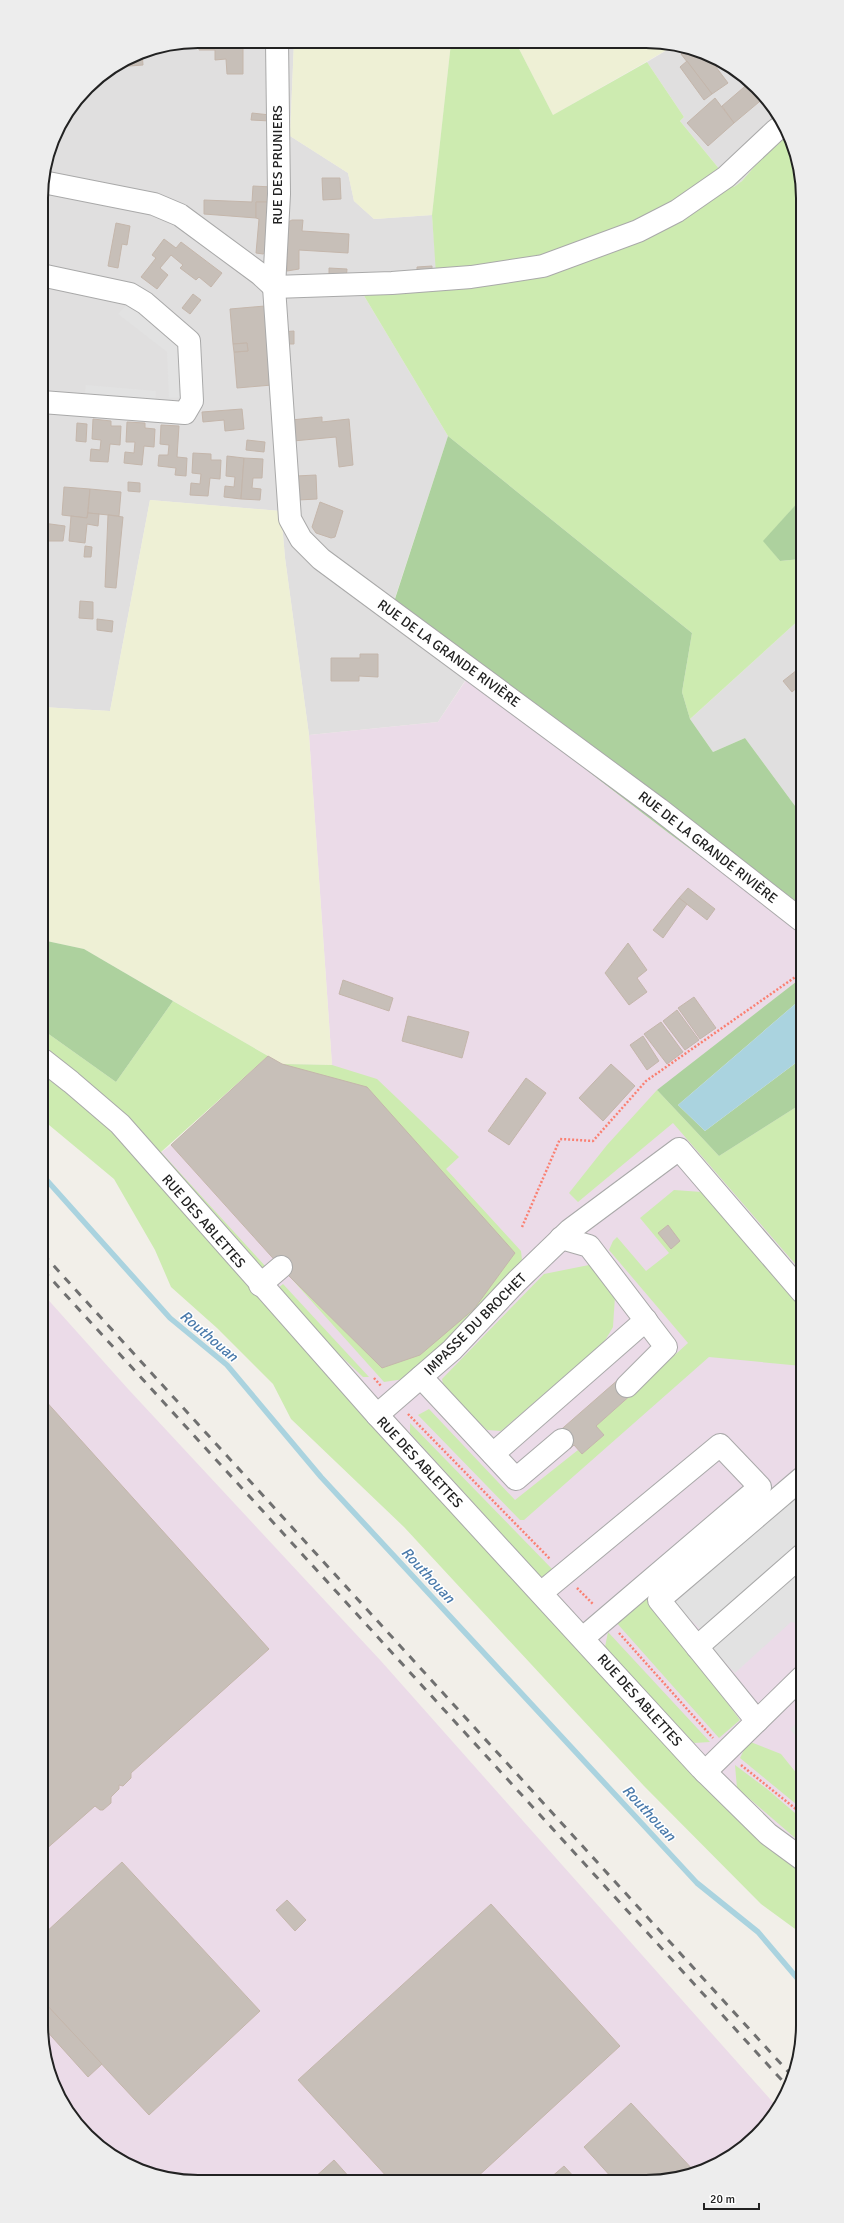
<svg xmlns="http://www.w3.org/2000/svg" width="844" height="2223" font-family="Signika,sans-serif">
	<style>
		.residential { fill: #e0dfdf }
		.industrial { fill: #ebdbe8 }
		.farmland { fill: #eef0d5 }
		.grass { fill: #cdebb0 }
		.forest { fill: #add19e }
		.parking { fill: #e2e2e2 }
		.water { fill: #aad3df }
		.lines { fill: none; stroke-linecap: round; stroke-linejoin: round }
		.stream { stroke: #aad3df; stroke-width: 5.5 }
		.building { fill: #c7bfb8; stroke: #c4b6ab }
		.minor-casing { stroke: #a9a9a9; stroke-width: 24 }
		.path { stroke: #fa8072; stroke-width: 2.5; stroke-dasharray: 2 2; stroke-linecap: butt }
		.minor { stroke: #fff; stroke-width: 22 }
		.rail { stroke: #707070; stroke-width: 3; stroke-dasharray: 8 8; stroke-linecap: butt }
		.labels { text-anchor: middle; stroke-width: 3; stroke-linejoin: round; paint-order: stroke }
		.street-label { font-size: 14px; fill: #222; stroke: #fff }
		.water-label { font-size: 15px; font-style: italic; fill: #4a7aab; stroke: #fff }
		.rim { fill: none; stroke: #222; stroke-width: 2 }
	</style>
	<rect width="100%" height="100%" fill="#f2efe9"/>
	<!-- residential -->
	<g class="residential">
		<polygon points="198,41 294,42 290,136 348,173 354,201 374,219 432,215 438,289 363,294 448,436 394,601 478,661 438,722 309,735 285,558 281,511 150,500 110,711 42,707 41,187 57,128 94,80 138,53"/>
		<polygon points="677,44 724,62 757,87 782,120 783,133 742,181 734,187 680,121 684,117 647,62"/>
		<polygon points="801,618 801,814 745,738 713,752 690,719"/>
	</g>
	<!-- industrial -->
	<g class="industrial">
		<polygon points="468,677 661,826 801,925 801,978 657,1091 719,1156 801,1104 802,1868 144,1165 171,1145 268,1056 282,1064 332,1065 309,735 438,722"/>
		<polygon points="43,1294 129,1390 381,1661 777,2107 764,2128 725,2161 677,2179 167,2179 128,2166 87,2136 62,2103 44,2056"/>
	</g>
	<!-- farmland -->
	<g class="farmland">
		<polygon points="294,42 451,43 432,215 374,219 354,201 348,173 290,136"/>
		<polygon points="516,43 677,44 553,115"/>
		<polygon points="150,500 281,511 285,558 309,735 332,1065 282,1064 84,949 42,940 42,707 110,711"/>
	</g>
	<!-- grass -->
	<g class="grass">
		<polygon points="451,43 516,43 553,115 647,62 684,117 680,121 734,187 742,181 786,130 800,167 800,500 764,541 780,561 801,559 801,618 690,719 682,692 692,633 448,436 363,294 437,289 432,215"/>
		<polygon points="173,1001 268,1056 161,1152 266,1267 262,1269 144,1165 802,1868 802,1934 761,1904 644,1786 404,1527 291,1419 273,1384 217,1328 171,1287 155,1250 114,1179 43,1120 43,1030 116,1082"/>
		<polygon points="282,1064 332,1065 377,1079 459,1157 446,1169 521,1251 522,1260 493,1301 411,1378 384,1382 289,1276 361,1347 384,1348 350,1105"/>
		<polygon points="657,1090 719,1156 801,1104 802,1272 673,1123 578,1202 569,1193 607,1145"/>
		<polygon points="674,1190 702,1192 802,1308 802,1366 709,1357 524,1520 520,1520 418,1415 429,1409 515,1500 578,1450 582,1454 604,1435 596,1426 688,1343 609,1250 613,1241 617,1237 646,1271 669,1253 640,1218"/>
		<polygon points="589,1265 615,1296 613,1327 603,1344 501,1431 487,1430 444,1389 442,1379 544,1274"/>
		<polygon points="283,1284 369,1377 363,1377 324,1340 277,1289"/>
		<polygon points="410,1423 555,1572 541,1577 410,1433"/>
		<polygon points="648,1595 740,1720 719,1738 615,1621"/>
		<polygon points="608,1632 710,1742 694,1743 605,1647"/>
		<polygon points="748,1741 781,1754 802,1780 802,1809 740,1758"/>
		<polygon points="735,1765 767,1789 802,1819 802,1844 737,1788"/>
	</g>
	<!-- forest -->
	<g class="forest">
		<path d="M 448,436 L 692,633 L 682,692 L 690,719 L 713,752 L 745,738 L 801,814 L 801,925 C 684,851 577,761 468,677 L 478,661 L 394,602 Z"/>
		<polygon points="800,500 801,559 780,561 763,541"/>
		<polygon points="42,940 84,949 173,1001 116,1082 43,1030"/>
		<polygon points="801,978 801,999 678,1105 705,1131 801,1059 801,1104 719,1156 657,1090"/>
	</g>
	<!-- parking -->
	<g class="parking">
		<polygon points="128,303 181,346 185,397 169,398 167,352 118,314"/>
		<polygon points="86,385 156,391 155,405 84,399"/>
		<polygon points="802,1490 802,1542 700,1629 674,1603"/>
		<polygon points="802,1566 802,1624 791,1622 735,1673 710,1646"/>
		<polygon points="801,1719 802,1721 802,1744 790,1729"/>
	</g>
	<!-- water -->
	<polygon class="water" points="801,999 801,1059 705,1131 678,1105"/>
	<g class="lines">
		<!-- stream -->
		<polyline class="stream" points="43,1176 170,1318 227,1365 321,1477 697,1883 758,1932 803,1985"/>
	</g>
	<!-- building -->
	<g class="building">
		<polygon points="199,41 243,41 243,74 227,74 226,59 215,60 215,50 199,50"/>
		<polygon points="688,48 707,55 728,83 712,94 681,54"/>
		<polygon points="142,52 143,65 116,67 138,53"/>
		<polygon points="687,61 712,94 704,100 680,67"/>
		<polygon points="750,82 765,97 734,123 722,106"/>
		<polygon points="715,98 734,123 708,146 687,123"/>
		<polygon points="70,112 69,122 63,121"/>
		<polygon points="252,113 270,115 270,121 251,120"/>
		<polygon points="322,178 340,178 341,199 323,200"/>
		<polygon points="253,186 272,187 273,202 256,202 256,218 204,214 204,200 252,202"/>
		<polygon points="256,202 273,202 269,251 263,254 256,253 259,219 256,218"/>
		<polygon points="292,220 303,220 302,231 349,234 348,253 299,250 299,269 287,271 288,222"/>
		<polygon points="116,223 130,226 127,245 122,244 118,268 108,266"/>
		<polygon points="164,239 176,248 181,242 222,273 211,287 199,277 196,280 180,268 183,265 171,255 160,268 168,275 157,289 141,277 156,258 152,255"/>
		<polygon points="432,266 432,273 417,274 417,267"/>
		<polygon points="329,268 347,269 346,281 329,281"/>
		<polygon points="193,294 201,300 190,314 182,308"/>
		<polygon points="265,306 272,385 237,388 234,352 248,351 247,343 233,344 230,309"/>
		<polygon points="294,331 294,344 282,344 281,332"/>
		<polygon points="247,343 248,351 234,352 233,344"/>
		<polygon points="242,409 244,429 225,431 224,420 203,422 202,412"/>
		<polygon points="322,417 322,422 349,419 353,465 339,467 336,437 293,441 291,420"/>
		<polygon points="93,419 111,421 111,426 121,426 120,445 110,444 108,462 90,461 91,449 100,450 101,440 92,439"/>
		<polygon points="127,422 145,423 145,428 155,429 154,447 144,446 142,465 124,463 125,452 134,453 135,442 126,442"/>
		<polygon points="77,423 87,424 86,442 76,441"/>
		<polygon points="161,425 179,426 177,457 187,458 186,476 175,475 176,468 158,466 159,455 168,455 169,445 160,444"/>
		<polygon points="247,440 265,442 264,452 246,450"/>
		<polygon points="193,453 211,454 211,460 221,460 220,479 210,478 208,496 190,495 191,483 200,484 201,474 192,473"/>
		<polygon points="227,456 244,458 241,499 224,497 225,486 234,487 235,477 226,476"/>
		<polygon points="244,458 263,459 262,478 253,478 252,488 261,489 260,500 241,499"/>
		<polygon points="316,475 317,499 298,500 296,476"/>
		<polygon points="128,482 140,483 140,492 128,491"/>
		<polygon points="64,487 90,489 87,518 62,515"/>
		<polygon points="90,489 121,492 119,516 88,513"/>
		<polygon points="320,502 343,511 335,537 331,538 316,533 312,527"/>
		<polygon points="88,513 99,514 98,526 87,524 85,543 69,541 71,516 87,518"/>
		<polygon points="108,515 123,517 116,588 105,587"/>
		<polygon points="42,521 43,523 65,526 63,541 42,541"/>
		<polygon points="85,546 92,547 91,557 84,557"/>
		<polygon points="80,601 93,602 93,619 79,618"/>
		<polygon points="97,619 113,621 112,632 97,630"/>
		<polygon points="360,654 378,654 378,677 359,676 359,681 331,681 331,658 360,658"/>
		<polygon points="797,670 799,673 801,672 801,684 792,692 783,681"/>
		<polygon points="688,888 715,909 707,920 679,898"/>
		<polygon points="679,898 687,904 663,938 653,930"/>
		<polygon points="628,943 647,970 637,978 647,992 629,1005 605,973"/>
		<polygon points="343,980 393,998 389,1011 339,994"/>
		<polygon points="694,997 716,1028 700,1039 678,1008"/>
		<polygon points="677,1010 699,1040 685,1050 663,1021"/>
		<polygon points="408,1016 469,1032 462,1058 402,1041"/>
		<polygon points="661,1022 683,1052 667,1064 644,1034"/>
		<polygon points="643,1036 659,1061 647,1070 630,1045"/>
		<polygon points="268,1056 282,1064 367,1087 515,1253 474,1309 420,1355 382,1368 289,1276 171,1145"/>
		<polygon points="611,1064 635,1086 603,1121 579,1098"/>
		<polygon points="526,1078 546,1093 509,1145 488,1131"/>
		<polygon points="668,1225 680,1241 671,1249 658,1233"/>
		<polygon points="620,1378 633,1393 596,1426 604,1435 582,1454 574,1445 570,1449 556,1434"/>
		<polygon points="43,1398 269,1649 131,1773 131,1778 123,1786 119,1785 119,1789 111,1797 111,1803 103,1810 100,1810 95,1806 44,1851"/>
		<polygon points="122,1862 260,2011 149,2115 44,2002 44,1934"/>
		<polygon points="287,1900 306,1920 295,1931 276,1910"/>
		<polygon points="491,1904 620,2046 475,2179 389,2179 298,2080"/>
		<polygon points="44,2002 102,2064 88,2077 44,2028"/>
		<polygon points="631,2103 695,2172 677,2179 613,2179 584,2147"/>
		<polygon points="334,2160 351,2179 313,2179"/>
		<polygon points="564,2166 576,2179 549,2179"/>
	</g>
	<g class="lines">
		<defs>
			<g id="minor">
				<polyline points="277,42 279,194 274,287 290,519 301,539 321,559 659,809 801,920"/>
				<polyline points="43,182 154,204 180,215 260,274 274,287"/>
				<polyline points="41,275 130,294 145,303 189,341 192,401 185,413 42,402"/>
				<polyline points="274,287 392,283 471,277 543,266 638,231 677,211 726,177 775,131 784,124"/>
				<polyline points="43,1060 71,1082 120,1124 377,1415 701,1768 768,1834 802,1859"/>
				<polyline points="561,1238 589,1246 666,1347 627,1386"/>
				<polyline points="260,1285 281,1267"/>
				<polyline points="421,1377 516,1479 562,1440"/>
				<polyline points="377,1415 452,1350 517,1281 570,1230 679,1149 802,1292"/>
				<polyline points="493,1454 646,1320"/>
				<polyline points="541,1593 720,1445 760,1487 583,1638"/>
				<polyline points="697,1647 802,1555"/>
				<polyline points="757,1721 659,1600 802,1478"/>
				<polyline points="705,1772 802,1677"/>
			</g>
		</defs>
		<!-- minor casing -->
		<use href="#minor" class="minor-casing"/>
		<!-- path -->
		<g class="path">
			<polyline points="522,1227 560,1139 593,1141 646,1081 801,973"/>
			<polyline points="374,1378 381,1386"/>
			<polyline points="408,1414 550,1559"/>
			<polyline points="577,1588 593,1604"/>
			<polyline points="619,1633 713,1738"/>
			<polyline points="741,1765 802,1814"/>
		</g>
		<!-- minor -->
		<use href="#minor" class="minor"/>
		<!-- rail -->
		<g class="rail">
			<polyline points="43,1254 793,2077"/>
			<polyline points="43,1270 789,2088"/>
		</g>
	</g>
	<g class="labels">
		<!-- street labels -->
		<g class="street-label">
			<text transform="translate(277 165) rotate(-90)" y="5">RUE DES PRUNIERS</text>
			<text transform="translate(449 653) rotate(36)" y="5">RUE DE LA GRANDE RIVIÈRE</text>
			<text transform="translate(708 847) rotate(38)" y="5">RUE DE LA GRANDE RIVIÈRE</text>
			<text transform="translate(204 1221) rotate(49)" y="5">RUE DES ABLETTES</text>
			<text transform="translate(475 1324) rotate(-45)" y="5">IMPASSE DU BROCHET</text>
			<text transform="translate(420 1462) rotate(47)" y="5">RUE DES ABLETTES</text>
			<text transform="translate(640 1700) rotate(48)" y="5">RUE DES ABLETTES</text>
		</g>
		<!-- water labels -->
		<g class="water-label">
			<text transform="translate(209 1336) rotate(40)" y="5">Routhouan</text>
			<text transform="translate(428 1575) rotate(47)" y="5">Routhouan</text>
			<text transform="translate(649 1813) rotate(47)" y="5">Routhouan</text>
		</g>
	</g>
	<!-- crop -->
	<path d="M0 0H844V2223H0ZM198 48H646A150 150 0 0 1 796 198V2025A150 150 0 0 1 646 2175H198A150 150 0 0 1 48 2025V198A150 150 0 0 1 198 48Z" fill="#ededed" fill-rule="evenodd"/>
	<path class="rim" d="M198 48H646A150 150 0 0 1 796 198V2025A150 150 0 0 1 646 2175H198A150 150 0 0 1 48 2025V198A150 150 0 0 1 198 48Z"/>
	<!-- scale -->
	<path d="M704 2203v6h55v-6" fill="none" stroke="#222222" stroke-width="2"/>
	<text x="710" y="2203" font-size="12" fill="#222222" stroke="#ffffff" stroke-width="3" paint-order="stroke">20 m</text>
</svg>
